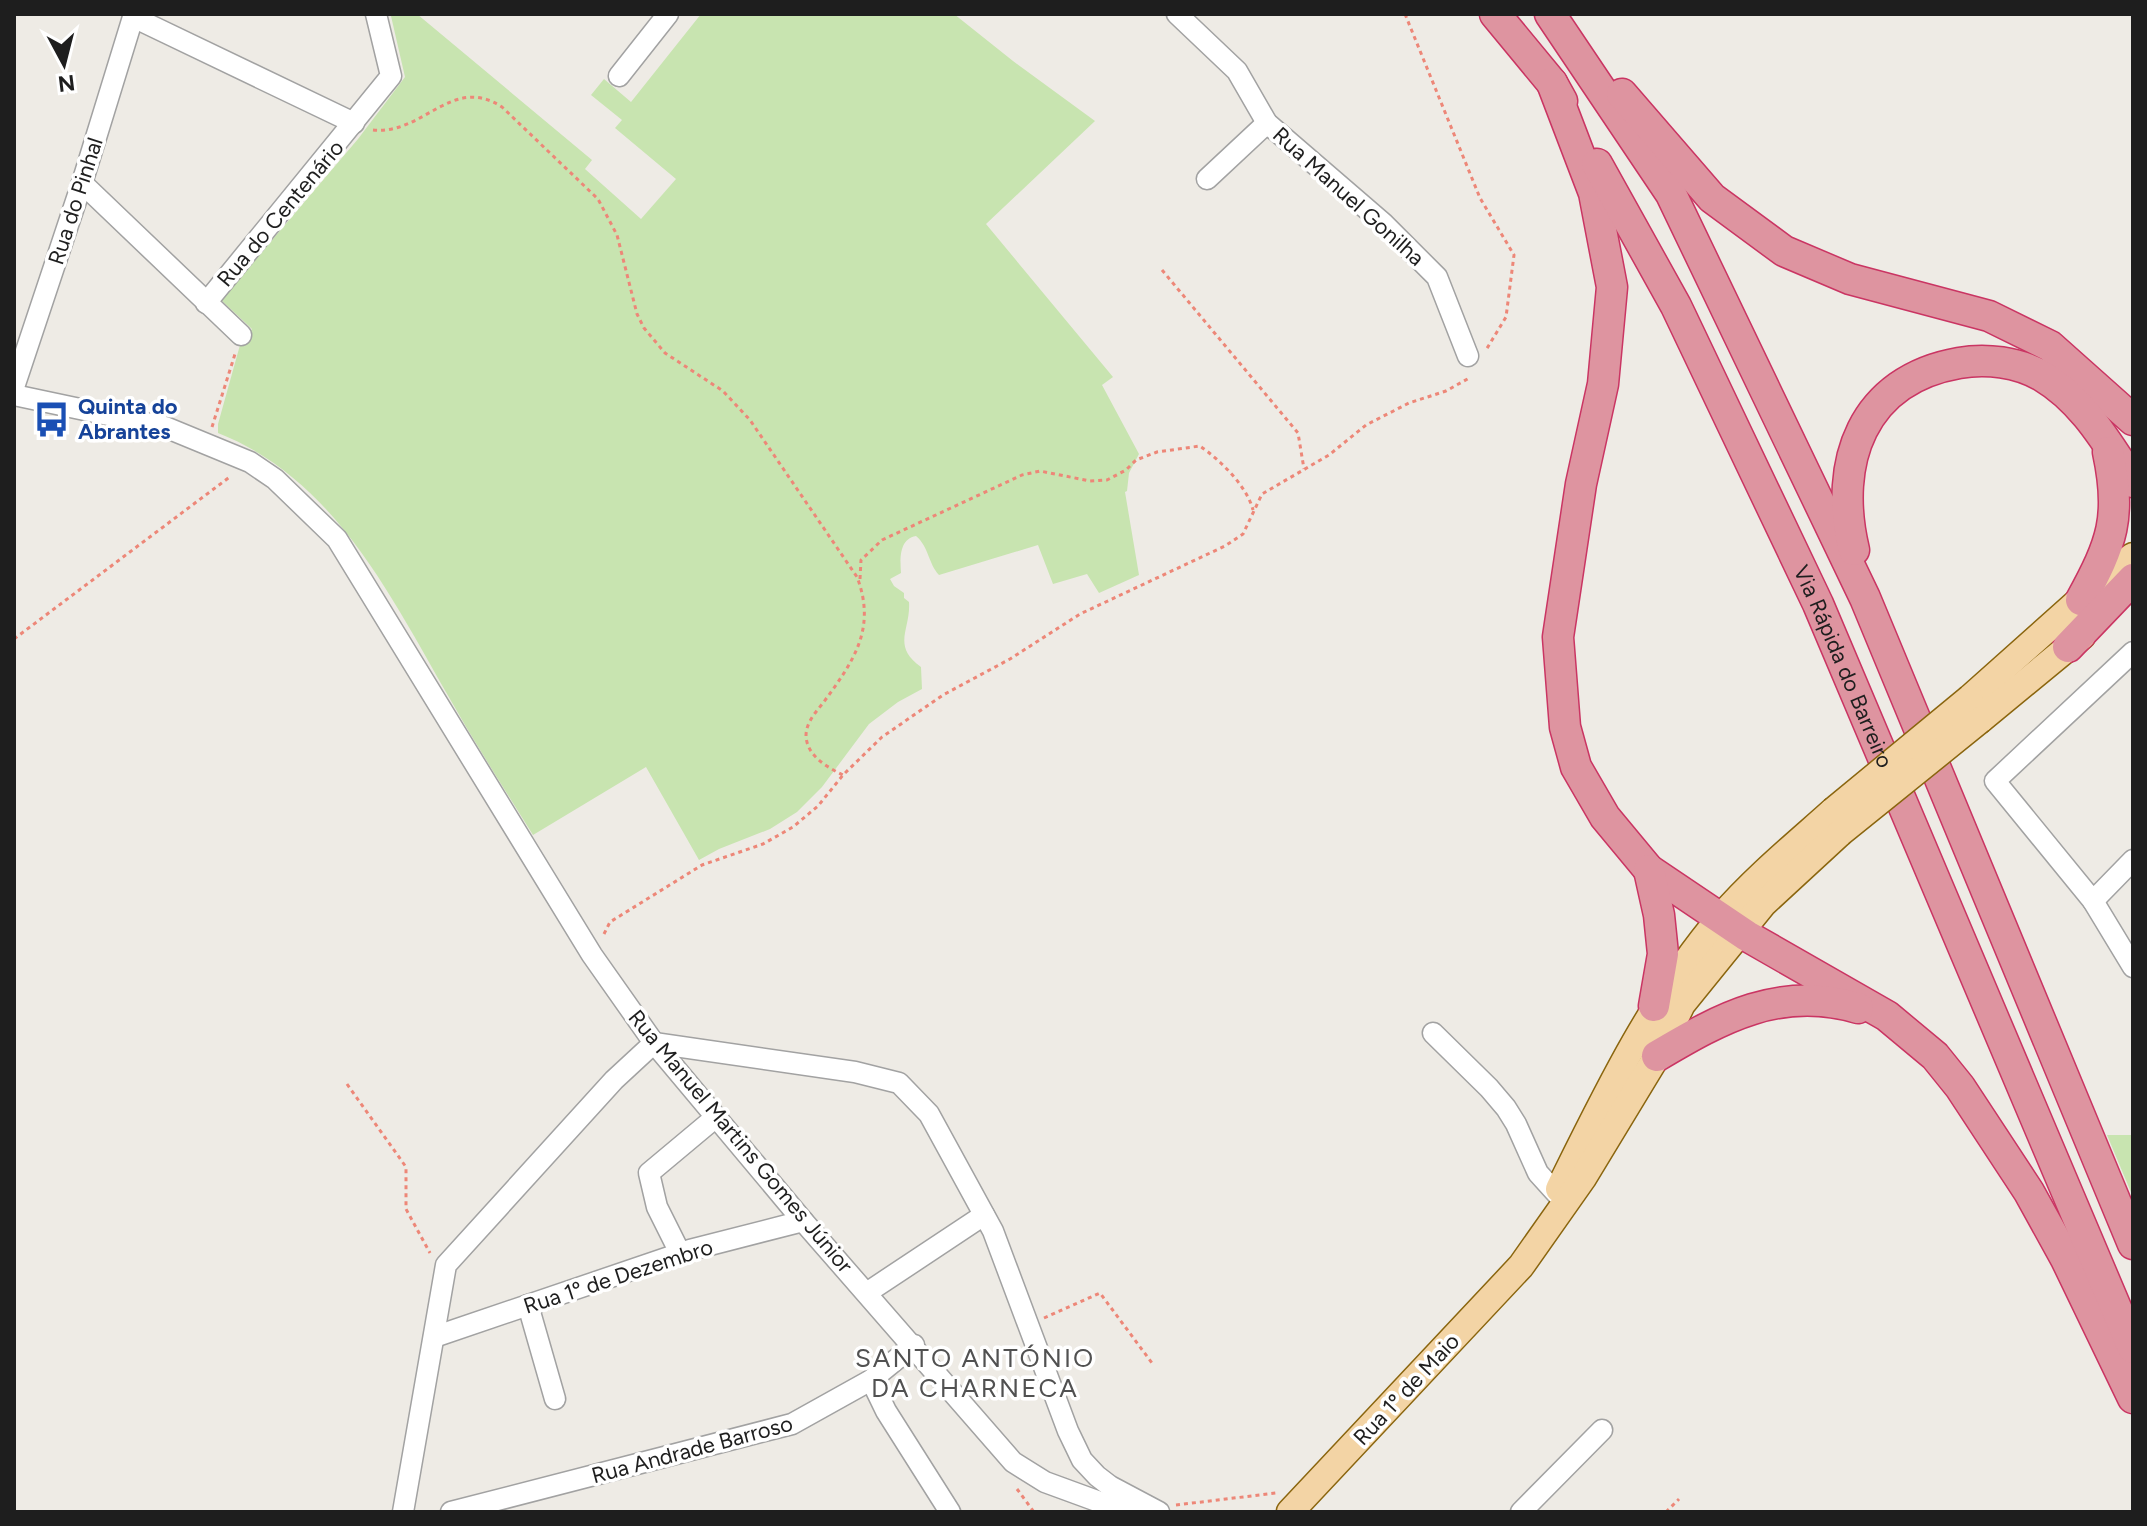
<svg xmlns="http://www.w3.org/2000/svg" width="2147" height="1526" font-family="Figtree,sans-serif">
	<style>
		.grass { fill: #c8e4b0 }
		.lines { fill: none; stroke-linecap: round; stroke-linejoin: round }
		.minor-casing { stroke: #a2a2a2; stroke-width: 23 }
		.major-casing { stroke: #8a650e; stroke-width: 29 }
		.highway-casing { stroke: #ca3563; stroke-width: 33 }
		.path { stroke: #ed8778; stroke-width: 3; stroke-dasharray: 4 4; stroke-linecap: butt }
		.minor { stroke: #fff; stroke-width: 20 }
		.major { stroke: #f3d4a5; stroke-width: 26 }
		.highway { stroke: #de94a0; stroke-width: 30 }
		.major-bridge-casing { stroke: #8a650e; stroke-width: 29; stroke-linecap: butt }
		.major-bridge { stroke: #f3d4a5; stroke-width: 26 }
		.labels { text-anchor: middle; stroke-width: 7; stroke-linejoin: round; paint-order: stroke }
		.street-label { font-size: 22px; fill: #1e1e1e; stroke: #fff }
		.transit-label { font-size: 22px; font-weight: bold; fill: #164399; stroke: #fff; text-anchor: start }
		.quarter-label { font-size: 26px; letter-spacing: 2px; fill: #515151; stroke: #fff }
	</style>
	<rect width="100%" height="100%" fill="#eeebe5"/>
	<!-- grass -->
	<g class="grass">
		<path d="M 393,14 L 417,14 L 592,160 L 585,169 L 641,219 L 676,179 L 615,128 L 622,120 L 591,95 L 604,79 L 631,102 L 701,14 L 954,14 L 1013,61 L 1095,121 L 986,224 L 1113,377 L 1102,385 L 1139,454 L 1129,473 L 1127,491 L 1125,492 L 1139,575 L 1099,593 L 1087,574 L 1053,584 L 1038,545 L 939,575 C 928,563 929,547 916,536 C 899,539 900,559 901,573 L 890,579 L 894,586 L 904,593 L 904,598 L 909,602 C 911,630 891,645 921,667 L 922,689 L 898,702 L 869,724 L 822,787 L 797,812 L 770,829 L 719,849 L 699,860 L 646,767 L 533,835 C 505,790 476,745 450,699 C 391,597 335,479 218,433 L 218,424 L 240,345 L 252,329 L 221,300 L 358,139 L 405,77 L 391,16 Z"/>
		<polygon points="2107,1135 2133,1135 2133,1197"/>
	</g>
	<g class="lines">
		<defs>
			<g id="minor">
				<polyline points="1177,14 1237,71 1267,123 1383,223 1437,277 1468,356"/>
				<polyline points="133,17 354,123"/>
				<polyline points="619,76 668,14"/>
				<polyline points="1207,179 1267,123"/>
				<polyline points="82,183 241,335"/>
				<polyline points="206,303 391,76 376,14"/>
				<polyline points="14,387 82,183 134,14"/>
				<polyline points="14,395 165,427 250,462 275,479 337,539 592,955 654,1043 803,1221 1013,1462 1045,1482 1127,1512"/>
				<polyline points="2133,652 1995,781 2093,901 2133,860"/>
				<polyline points="2093,901 2133,967"/>
				<polyline points="1433,1033 1489,1088 1506,1108 1516,1124 1538,1173 1557,1194"/>
				<polyline points="654,1043 855,1072 899,1083 929,1114 993,1231 1068,1431 1082,1460 1097,1476 1110,1486 1159,1512"/>
				<polyline points="680,1253 657,1207 649,1173 716,1117"/>
				<polyline points="868,1292 984,1215"/>
				<polyline points="528,1305 555,1399"/>
				<polyline points="434,1337 690,1250 803,1221"/>
				<polyline points="871,1380 886,1411 950,1512"/>
				<polyline points="403,1512 446,1265 614,1080 654,1043"/>
				<polyline points="451,1512 792,1424 871,1380 914,1345"/>
				<polyline points="1521,1512 1602,1430"/>
			</g>
			<g id="major">
				<polyline points="1970,698 2110,573 2133,556"/>
				<polyline points="1980,720 2082,636"/>
				<path d="M 1559,1189 C 1606,1094 1652,998 1722,916 C 1755,878 1795,845 1833,811"/>
				<polyline points="1290,1512 1521,1266 1583,1178 1657,1056 1682,1004 1763,904 1840,833"/>
			</g>
			<g id="highway">
				<polyline points="1495,14 1552,83 1562,101"/>
				<polyline points="1550,14 1671,194 1865,598 2133,1244"/>
				<polyline points="1552,83 1594,193 1612,287 1603,384 1581,484 1558,637 1565,727 1576,767 1605,817 1649,870 1747,936 1887,1016 1935,1056 1960,1087 2029,1192 2066,1259 2133,1398"/>
				<polyline points="1622,94 1712,198 1784,251 1850,279 1989,316 2050,346 2133,420"/>
				<path id="s1" d="M 1597,164 L 1676,306 L 1818,604 L 2133,1348"/>
				<path d="M 1854,550 C 1833,462 1862,380 1959,363 C 1986,358 2018,362 2042,376 C 2084,401 2107,443 2133,482"/>
				<path d="M 2081,600 C 2112,543 2122,517 2108,452"/>
				<polyline points="2068,647 2133,579"/>
				<polyline points="1649,870 1659,915 1663,954 1654,1006"/>
				<path d="M 1657,1056 C 1721,1018 1780,985 1858,1008"/>
			</g>
		</defs>
		<!-- minor casing -->
		<use href="#minor" class="minor-casing"/>
		<!-- major casing -->
		<use href="#major" class="major-casing"/>
		<!-- highway casing -->
		<use href="#highway" class="highway-casing"/>
		<!-- path -->
		<g class="path">
			<polyline points="1405,14 1480,198 1514,255 1506,317 1486,350"/>
			<path d="M 373,130 C 424,135 452,74 502,107 L 598,199 L 617,235 L 637,314 L 644,328 L 665,353 L 723,391 L 750,420 L 857,577 C 877,629 853,662 823,703 C 815,713 806,723 806,736 C 807,756 827,767 843,775"/>
			<polyline points="1162,270 1298,433 1304,469"/>
			<polyline points="212,427 235,354"/>
			<path d="M 860,579 L 861,560 L 882,540 L 1022,475 L 1040,471 L 1090,481 L 1107,480 L 1126,470 L 1136,460 L 1157,452 L 1200,446 C 1220,460 1247,486 1253,510"/>
			<polyline points="14,639 231,476"/>
			<polyline points="604,934 610,922 702,865 763,844 793,827 818,806 843,775 882,737 943,695 1010,659 1080,614 1225,546 1243,534 1262,494 1329,455 1366,425 1409,403 1446,391 1471,377"/>
			<polyline points="347,1084 406,1167 406,1209 430,1253"/>
			<polyline points="1044,1318 1100,1293 1152,1363"/>
			<polyline points="1017,1489 1034,1512"/>
			<polyline points="1176,1505 1276,1493"/>
			<polyline points="1666,1512 1679,1499"/>
		</g>
		<!-- minor -->
		<use href="#minor" class="minor"/>
		<!-- major -->
		<use href="#major" class="major"/>
		<!-- highway -->
		<use href="#highway" class="highway"/>
		<defs>
			<g id="major-bridge">
				<polyline points="1833,811 1970,698"/>
				<polyline points="1840,833 1980,720"/>
			</g>
		</defs>
		<!-- major-bridge casing -->
		<use href="#major-bridge" class="major-bridge-casing"/>
		<!-- major-bridge -->
		<use href="#major-bridge" class="major-bridge"/>
	</g>
	<!-- icons -->
	<defs>
		<symbol id="bus-bare" viewBox="-9 -9 18 18"><path d="M-5-6H5V4H4V6H2V4H-2V6H-4V4H-5ZM-3.5-4V0h7V-4ZM-3.5 1.2v1.5H-2V1.2ZM2 1.2v1.5H3.5V1.2Z" fill="#1a4fb4" stroke="#fff" stroke-width="2.5" paint-order="stroke"/></symbol>
	</defs>
	<g fill-rule="evenodd">
		<use href="#bus-bare" x="26" y="394" width="51" height="51"/>
	</g>
	<g class="labels">
		<!-- street labels -->
		<g class="street-label">
			<text transform="translate(1349 196) rotate(42)" y="8">Rua Manuel Gonilha</text>
			<text transform="translate(75 201) rotate(-72)" y="8">Rua do Pinhal</text>
			<text transform="translate(280 213) rotate(-50)" y="8">Rua do Centenário</text>
			<text dy="8" stroke="none"><textPath href="#s1" startOffset="560">Via Rápida do Barreiro</textPath></text>
			<text transform="translate(741 1141) rotate(50)" y="8">Rua Manuel Martins Gomes Júnior</text>
			<text transform="translate(618 1276) rotate(-18)" y="8">Rua 1º de Dezembro</text>
			<text transform="translate(1406 1389) rotate(-47)" y="8">Rua 1º de Maio</text>
			<text transform="translate(692 1449) rotate(-15)" y="8">Rua Andrade Barroso</text>
		</g>
		<!-- transit labels -->
		<g class="transit-label">
			<text x="78" y="414">Quinta do<tspan x="78" dy="25">Abrantes</tspan></text>
		</g>
		<!-- quarter labels -->
		<g class="quarter-label">
			<text x="975" y="1367">SANTO ANTÓNIO<tspan x="975" dy="30">DA CHARNECA</tspan></text>
		</g>
	</g>
	<!-- border -->
	<rect width="2147" height="1526" fill="none" stroke="#1e1e1e" stroke-width="32"/>
	<!-- north arrow -->
	<g transform="translate(64 64) rotate(173)" stroke="#ffffff" stroke-width="6" paint-order="stroke">
	<path d="M0-6L14 30L0 20L-14 30Z" fill="#1e1e1e"/>
	<text y="-12" font-size="22" font-weight="bold" text-anchor="middle" fill="#1e1e1e">N</text>
	</g>
</svg>
